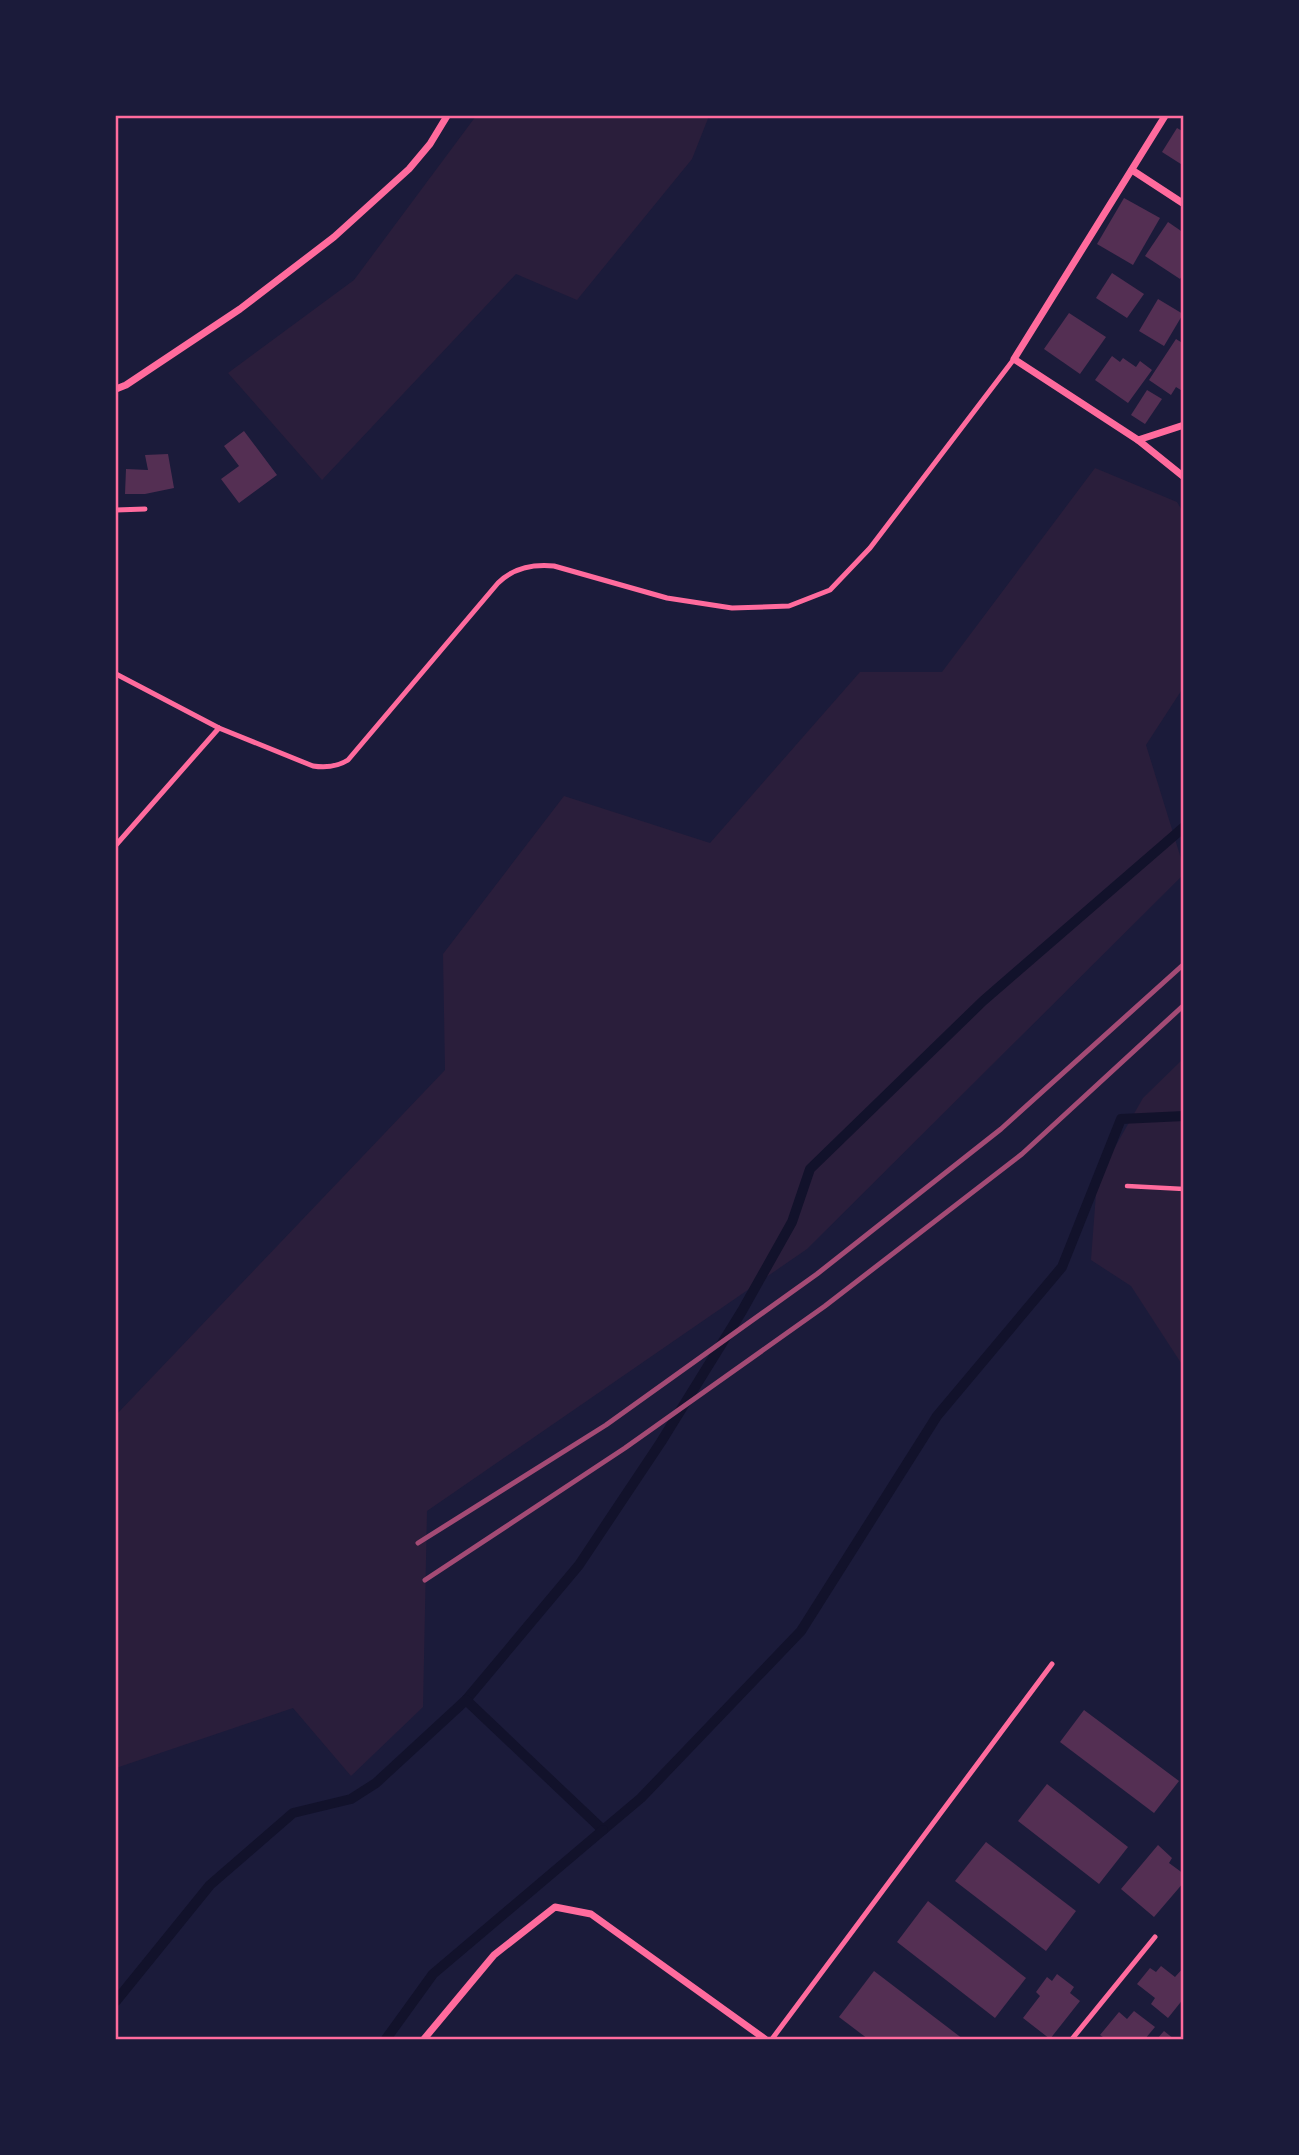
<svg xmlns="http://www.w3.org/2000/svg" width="1299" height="2155" font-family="'Nunito Sans',sans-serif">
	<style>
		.green { fill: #2a1e3b }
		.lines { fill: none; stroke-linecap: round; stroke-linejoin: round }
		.stream { stroke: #12122b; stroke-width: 10 }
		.building { fill: #542f53 }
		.path { stroke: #ff6b9d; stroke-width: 4.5 }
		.service { stroke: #ff6b9d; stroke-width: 5 }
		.minor { stroke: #ff6b9d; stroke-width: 7 }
		.rail { stroke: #a44b75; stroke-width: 5 }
		.neatline { fill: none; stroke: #ff6b9d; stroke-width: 2.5 }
	</style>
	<rect width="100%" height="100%" fill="#1b1b3a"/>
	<!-- green -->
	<g class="green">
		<polygon points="476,116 709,116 692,159 577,300 516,274 322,480 228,373 354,280"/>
		<polygon points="1095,468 1177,502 1183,512 1183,688 1146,745 1183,865 1183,875 807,1249 427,1511 423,1707 351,1776 293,1708 116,1768 116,1415 445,1070 443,954 564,796 710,843 860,672 942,672"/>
		<polygon points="1183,1059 1183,1366 1131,1286 1091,1260 1096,1193 1103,1168 1143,1098"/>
	</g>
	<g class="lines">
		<!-- stream -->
		<g class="stream">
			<polyline points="466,1700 579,1565 661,1442 742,1311 792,1222 810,1169 983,1001 1184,827"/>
			<polyline points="116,2001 210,1885 293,1813 351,1799 376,1783 466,1700 603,1830 641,1798 801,1631 937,1416 1062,1267 1121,1119 1184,1116"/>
			<polyline points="386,2039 433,1974 603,1830"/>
		</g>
	</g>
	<!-- building -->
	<g class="building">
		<polygon points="1177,128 1184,132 1184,166 1162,152"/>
		<polygon points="1124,198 1160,218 1133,265 1097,244"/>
		<polygon points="1168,222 1184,233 1184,273 1180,279 1145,256"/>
		<polygon points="1112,273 1144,294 1127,318 1096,298"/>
		<polygon points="1158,299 1183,314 1164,346 1139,331"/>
		<polygon points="1069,313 1106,337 1080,374 1044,349"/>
		<polygon points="1176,339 1184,344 1184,392 1176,387 1171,395 1149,380"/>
		<polygon points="1112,356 1120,362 1123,358 1136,367 1140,361 1152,370 1128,403 1095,380"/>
		<polygon points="1147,390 1162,399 1145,424 1131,415"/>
		<polygon points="244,431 277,475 239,503 221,479 239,466 224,446"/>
		<polygon points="168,454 174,488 145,494 125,494 126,469 148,470 145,455"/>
		<polygon points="1084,1710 1179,1781 1154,1813 1060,1742"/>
		<polygon points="1047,1784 1128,1847 1099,1884 1018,1821"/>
		<polygon points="986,1842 1076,1911 1046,1951 955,1881"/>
		<polygon points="1158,1845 1172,1858 1169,1863 1184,1874 1184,1882 1154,1917 1121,1889"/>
		<polygon points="928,1901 1026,1978 995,2018 897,1942"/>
		<polygon points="1161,1966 1175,1977 1184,1967 1184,1998 1168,2018 1151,2004 1155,1998 1137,1984 1150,1968 1156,1972"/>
		<polygon points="874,1971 963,2039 868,2039 839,2017"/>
		<polygon points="1057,1974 1074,1987 1070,1993 1080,2001 1050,2039 1023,2018 1040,1996 1036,1992 1047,1977 1052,1981"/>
		<polygon points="1134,2011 1155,2027 1145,2039 1106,2039 1100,2035 1119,2012 1127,2019"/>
		<polygon points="1164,2031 1174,2039 1157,2039"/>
	</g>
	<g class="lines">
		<!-- path -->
		<polyline class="path" points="1127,1186 1184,1189"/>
		<!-- service -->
		<g class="service">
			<polyline points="116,510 145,509"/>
			<path d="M 116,674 L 219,728 L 313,766 C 326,768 337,767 348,760 L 498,583 C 513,568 533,564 554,566 L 667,598 L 732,608 L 789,606 L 830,590 L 870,548 L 1014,359"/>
			<polyline points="116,845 219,728"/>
			<polyline points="772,2039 1052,1664"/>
			<polyline points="1072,2039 1155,1937"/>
		</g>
		<!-- minor -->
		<g class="minor">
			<polyline points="1165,116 1014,359 1138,440 1184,425"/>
			<polyline points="1132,170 1184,204"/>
			<polyline points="116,389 126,385 240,309 334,237 409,169 430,144 447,116"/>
			<polyline points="1138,440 1184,477"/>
			<polyline points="424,2039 494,1955 555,1907 591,1914 765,2039"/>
		</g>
		<!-- rail -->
		<g class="rail">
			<polyline points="418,1543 606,1425 817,1274 1001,1129 1184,964"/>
			<polyline points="425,1580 625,1448 825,1306 1022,1154 1184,1005"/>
		</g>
	</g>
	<!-- border -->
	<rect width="1299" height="2155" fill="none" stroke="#1b1b3a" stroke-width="234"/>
	<rect x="117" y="117" width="1065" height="1921" class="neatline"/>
</svg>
